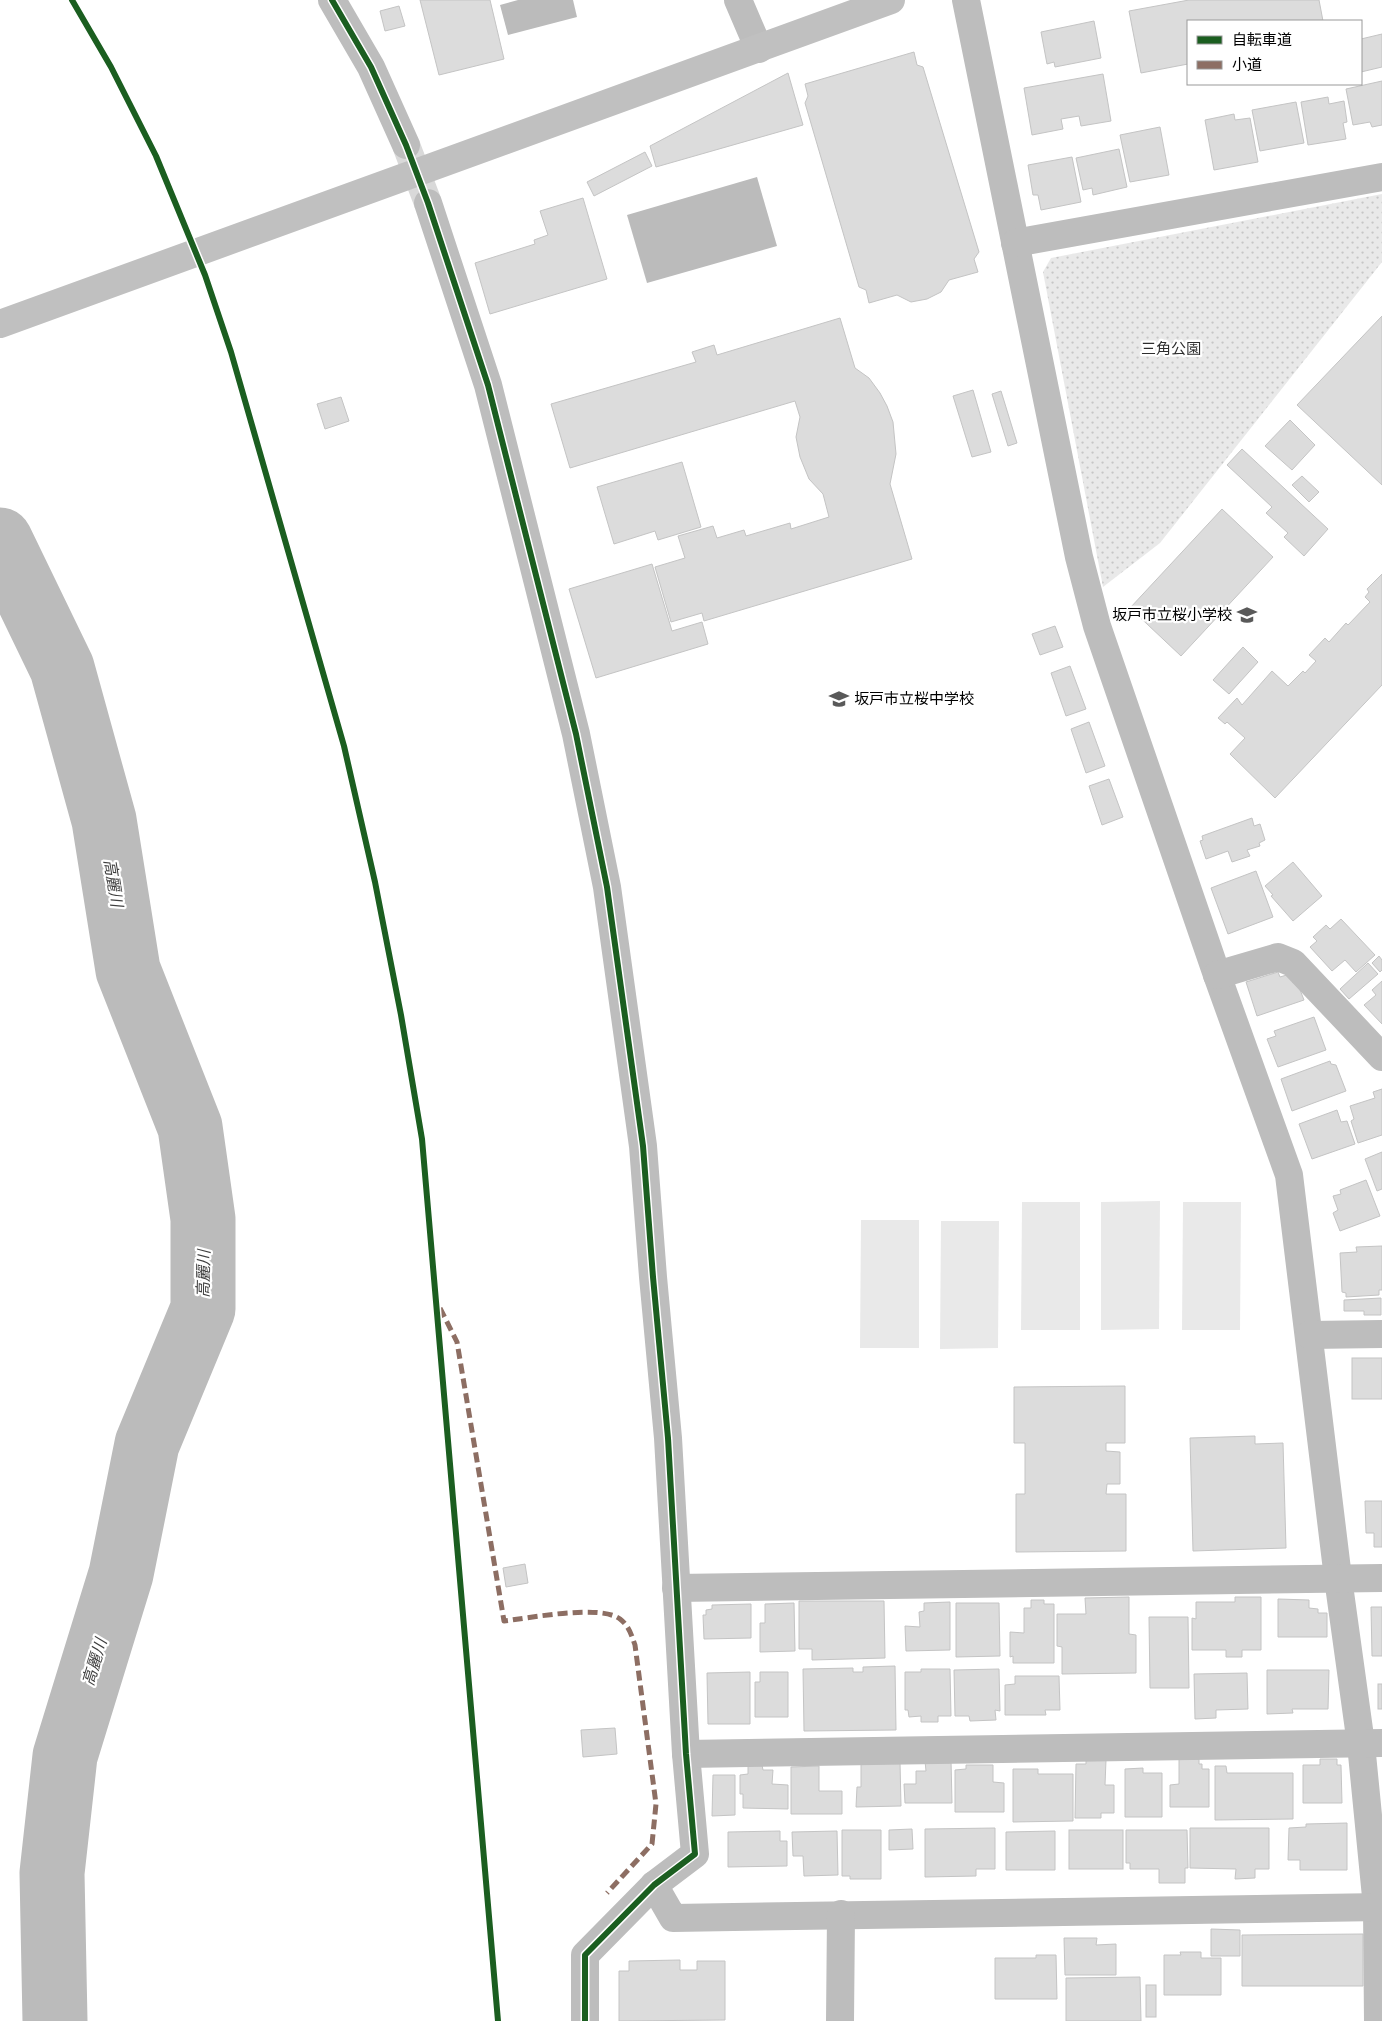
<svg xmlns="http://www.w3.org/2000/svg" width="1382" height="2021" font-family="'Alegreya Sans','Noto Sans JP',sans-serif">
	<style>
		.grass { fill: url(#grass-dots) }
		.garden { fill: #e9e9e9 }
		.water { fill: #bbb }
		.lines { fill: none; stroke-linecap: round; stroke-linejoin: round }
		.river { stroke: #bbb; stroke-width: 65 }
		.building { fill: #dcdcdc; stroke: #c4c4c4 }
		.street-tunnel { stroke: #d9d9d9; stroke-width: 28; stroke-dasharray: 28 14; stroke-linecap: butt }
		.street { stroke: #bdbdbd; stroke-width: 28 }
		.secondary { stroke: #c0c0c0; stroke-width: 28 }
		.quiet { stroke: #8d6e63; stroke-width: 5; stroke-dasharray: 10 5; stroke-linecap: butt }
		.cycleway-casing { stroke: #fff; stroke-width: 9 }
		.cycleway { stroke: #1b5e20; stroke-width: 6 }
		.labels { text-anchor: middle; stroke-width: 4.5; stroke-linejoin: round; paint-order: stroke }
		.park-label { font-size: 15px; fill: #2e2e2e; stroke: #fff }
		.poi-label { font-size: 15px; fill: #000; stroke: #fff; text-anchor: end }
		.water-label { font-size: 16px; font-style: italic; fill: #3f3f3f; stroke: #fff }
	</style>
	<defs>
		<pattern id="grass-dots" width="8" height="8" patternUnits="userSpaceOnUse" patternTransform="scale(1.25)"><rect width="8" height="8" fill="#e9e9e9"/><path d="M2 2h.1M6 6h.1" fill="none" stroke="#c6c6c6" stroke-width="1.8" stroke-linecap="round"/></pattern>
	</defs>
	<rect width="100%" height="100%" fill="#fff"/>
	<!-- grass -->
	<polygon class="grass" points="1382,194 1382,262 1160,543 1103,587 1043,272 1051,258"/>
	<!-- garden -->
	<g class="garden">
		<polygon points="1160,1201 1159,1329 1101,1330 1101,1202"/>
		<polygon points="1022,1202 1080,1202 1080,1330 1021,1330"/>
		<polygon points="1183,1202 1241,1202 1240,1330 1182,1330"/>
		<polygon points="861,1220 919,1220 919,1348 860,1348"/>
		<polygon points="941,1221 999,1221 998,1348 940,1349"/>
	</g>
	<!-- water -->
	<g class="water">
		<polygon points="518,0 573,0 577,17 508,35 500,5"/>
		<polygon points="757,177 777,246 647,283 627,215"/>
	</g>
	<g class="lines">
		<!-- river -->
		<polyline class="river" points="0,540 62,668 104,820 128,970 190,1127 203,1219 203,1309 147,1444 121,1574 65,1756 52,1873 55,2021"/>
	</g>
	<!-- building -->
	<g class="building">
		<polygon points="420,0 490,0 504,59 439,75"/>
		<polygon points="1189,0 1319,0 1323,21 1188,21 1188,64 1141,73 1129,11"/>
		<polygon points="399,6 405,26 385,31 380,11"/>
		<polygon points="1094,21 1101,58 1055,67 1054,62 1047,64 1041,32"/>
		<polygon points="1382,34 1382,67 1361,72 1361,39"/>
		<polygon points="914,52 917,65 923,67 979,252 974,259 978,272 949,280 941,292 927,299 911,302 897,295 869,303 866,290 859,287 805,103 808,96 805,84"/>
		<polygon points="788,73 803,125 656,167 650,146"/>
		<polygon points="1103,74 1111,121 1081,126 1079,116 1061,119 1063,129 1032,135 1024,88"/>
		<polygon points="1382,81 1382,125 1372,127 1370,122 1353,125 1346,89"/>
		<polygon points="1328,97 1329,104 1344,101 1347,122 1343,123 1346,139 1308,145 1301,102"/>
		<polygon points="1296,102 1304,143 1260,151 1252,110"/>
		<polygon points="1234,114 1235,120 1250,118 1258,162 1214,170 1205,120"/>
		<polygon points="1160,127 1169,175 1130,182 1120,135"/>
		<polygon points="1119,149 1127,187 1093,195 1092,188 1083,190 1076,158"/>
		<polygon points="645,152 652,166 594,196 587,182"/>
		<polygon points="1072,157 1081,202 1041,210 1038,195 1033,195 1028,165"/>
		<polygon points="583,198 607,279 490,314 475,263 535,244 534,240 548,235 540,211"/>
		<polygon points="1382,316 1382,485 1297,405"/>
		<polygon points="840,318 855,368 869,378 880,393 887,406 893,422 896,454 890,484 912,559 704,621 702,613 671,622 655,567 685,558 678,536 713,526 717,538 744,530 746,536 790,523 791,529 829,517 823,494 809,479 800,457 796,437 800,417 795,401 570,468 551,404 696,362 692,352 714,345 717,355"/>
		<polygon points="973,390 991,452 972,457 953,396"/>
		<polygon points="1001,391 1017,443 1008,446 992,394"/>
		<polygon points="341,397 349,421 325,429 317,404"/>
		<polygon points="1290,420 1315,445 1292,470 1265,446"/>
		<polygon points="1242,449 1328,529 1304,556 1284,537 1288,533 1266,513 1272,507 1227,465"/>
		<polygon points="682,462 701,527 658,540 655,531 614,544 597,487"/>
		<polygon points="1302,476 1319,492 1309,502 1292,485"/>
		<polygon points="1222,509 1273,557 1181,656 1130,608"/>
		<polygon points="652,564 672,631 702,622 708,644 596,678 569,589"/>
		<polygon points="1382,574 1382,685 1275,798 1230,754 1245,738 1227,722 1225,724 1218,718 1237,698 1242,705 1272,671 1288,686 1303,671 1305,673 1316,661 1309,655 1325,638 1329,642 1346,623 1348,625 1370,602 1365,597 1369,592 1367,589"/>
		<polygon points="1055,626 1063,647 1040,655 1032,634"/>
		<polygon points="1243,647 1258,662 1229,694 1213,680"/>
		<polygon points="1070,666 1086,709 1066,716 1051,673"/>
		<polygon points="1089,722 1105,766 1086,773 1071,729"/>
		<polygon points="1109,779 1123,817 1102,825 1089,786"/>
		<polygon points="1252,818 1254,826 1260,824 1265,840 1259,843 1260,846 1247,850 1250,856 1232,862 1228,851 1206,859 1200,841 1203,840 1202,836"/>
		<polygon points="1293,862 1322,896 1293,921 1271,896 1273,895 1265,886"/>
		<polygon points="1256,871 1273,917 1228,934 1211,888"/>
		<polygon points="1341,919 1375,955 1356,972 1345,960 1332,971 1310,947 1317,941 1313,937 1326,925 1330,929"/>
		<polygon points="1379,956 1382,960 1382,970 1380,972 1372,963"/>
		<polygon points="1368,963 1378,974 1349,999 1340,989"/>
		<polygon points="1278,972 1280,977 1290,974 1293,983 1297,982 1304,1000 1257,1016 1246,982"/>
		<polygon points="1382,981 1382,1024 1364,1005 1376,995 1372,990"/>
		<polygon points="1314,1017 1326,1050 1278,1067 1267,1039 1276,1036 1274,1031"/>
		<polygon points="1330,1061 1331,1064 1336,1065 1346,1091 1292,1111 1281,1079"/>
		<polygon points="1382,1089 1382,1135 1358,1143 1351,1121 1354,1119 1350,1106 1375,1098 1373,1092"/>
		<polygon points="1337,1110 1341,1122 1347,1121 1355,1144 1312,1159 1299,1124"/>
		<polygon points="1382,1152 1382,1189 1377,1191 1365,1159"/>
		<polygon points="1366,1180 1380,1216 1340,1231 1333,1213 1338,1210 1333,1196 1341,1194 1340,1190"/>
		<polygon points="1382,1246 1382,1290 1379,1290 1379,1295 1346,1297 1346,1293 1342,1292 1340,1253 1357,1252 1356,1247"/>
		<polygon points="1381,1298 1381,1315 1364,1315 1364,1311 1344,1311 1344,1300"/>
		<rect x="1352" y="1358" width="30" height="41"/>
		<polygon points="1125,1386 1125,1443 1106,1443 1106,1451 1120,1452 1120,1484 1107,1484 1106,1494 1126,1494 1126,1551 1016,1552 1016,1494 1025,1494 1025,1443 1014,1443 1014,1387"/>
		<polygon points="1255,1436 1255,1444 1283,1443 1286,1548 1193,1551 1190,1438"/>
		<polygon points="1365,1501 1382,1501 1382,1547 1374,1547 1374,1533 1366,1533"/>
		<polygon points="525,1564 528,1583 506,1587 503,1568"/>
		<polygon points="1129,1597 1129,1634 1136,1635 1136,1673 1062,1674 1062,1647 1057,1646 1057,1614 1086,1614 1085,1598"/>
		<polygon points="1235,1597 1261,1597 1261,1650 1242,1650 1242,1657 1226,1657 1226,1650 1192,1650 1192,1618 1196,1619 1196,1602 1235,1602"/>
		<polygon points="1278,1599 1309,1600 1309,1608 1318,1609 1318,1613 1327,1613 1327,1637 1278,1637"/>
		<polygon points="1031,1600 1044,1600 1044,1604 1054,1604 1054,1663 1013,1663 1013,1656 1010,1657 1010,1632 1024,1633 1024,1608 1031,1608"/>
		<polygon points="799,1601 884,1601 885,1658 812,1660 812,1649 799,1649"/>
		<polygon points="950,1602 950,1650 906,1651 905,1626 920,1627 919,1612 924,1611 924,1603"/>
		<polygon points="794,1603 795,1651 760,1652 760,1623 765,1623 765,1604"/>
		<polygon points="956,1603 999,1603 1000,1656 956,1657"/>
		<polygon points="751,1604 751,1638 704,1639 703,1615 706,1615 706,1610 712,1609 712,1605"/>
		<polygon points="1371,1607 1382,1607 1382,1656 1372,1656"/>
		<polygon points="1149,1617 1188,1617 1189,1688 1150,1688"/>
		<polygon points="895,1666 896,1730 804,1731 803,1669 853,1668 853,1672 863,1672 863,1667"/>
		<polygon points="921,1669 950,1669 951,1716 938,1716 938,1722 921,1722 921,1716 909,1717 908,1710 905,1710 905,1672 921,1672"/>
		<polygon points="999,1669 1000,1711 995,1710 996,1720 970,1721 969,1716 955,1716 954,1670"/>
		<polygon points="1267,1670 1329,1670 1328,1709 1292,1709 1293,1713 1267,1714"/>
		<polygon points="750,1672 750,1724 708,1724 707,1673"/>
		<polygon points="760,1672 788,1672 788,1717 755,1717 755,1682 760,1682"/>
		<polygon points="1247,1673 1248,1709 1216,1710 1216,1718 1195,1719 1194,1674"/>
		<polygon points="1015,1676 1059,1676 1060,1710 1045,1710 1046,1715 1005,1715 1005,1685 1015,1684"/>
		<rect x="1378" y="1684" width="4" height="25"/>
		<polygon points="615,1728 617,1754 583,1757 581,1730"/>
		<polygon points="1086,1759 1106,1760 1105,1785 1114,1785 1114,1813 1101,1813 1101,1818 1075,1818 1076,1764 1086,1764"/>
		<polygon points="1179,1759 1199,1759 1199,1764 1202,1764 1202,1769 1209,1769 1209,1807 1170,1807 1170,1785 1179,1784"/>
		<polygon points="1320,1759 1337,1759 1337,1765 1341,1765 1342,1803 1303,1803 1303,1765 1320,1765"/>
		<polygon points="951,1760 952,1803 905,1803 904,1784 916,1784 916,1771 926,1771 925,1761"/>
		<polygon points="861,1762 900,1762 901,1806 856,1807 857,1787 861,1787"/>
		<polygon points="748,1765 762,1765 763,1770 773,1770 772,1784 788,1785 788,1809 743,1808 743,1794 740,1794 740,1775 748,1774"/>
		<polygon points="966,1765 993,1765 993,1782 1004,1783 1004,1812 955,1812 955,1770 966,1769"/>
		<polygon points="819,1766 819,1791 842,1791 842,1814 791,1814 791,1767"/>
		<polygon points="1215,1766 1226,1766 1227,1773 1293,1773 1293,1819 1215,1820"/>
		<polygon points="1143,1768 1143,1773 1162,1773 1162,1817 1125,1817 1125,1769"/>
		<polygon points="1013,1769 1038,1769 1038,1774 1073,1774 1073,1821 1013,1822"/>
		<polygon points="713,1775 735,1775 735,1815 712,1816"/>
		<polygon points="1347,1823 1347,1870 1300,1870 1300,1860 1288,1860 1289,1828 1306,1827 1306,1824"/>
		<polygon points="995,1828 995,1869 976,1869 976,1876 925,1877 925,1829"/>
		<polygon points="1190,1828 1269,1828 1269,1869 1255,1869 1255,1878 1235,1879 1236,1869 1190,1868"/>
		<polygon points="912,1829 913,1849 889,1850 889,1830"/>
		<polygon points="842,1830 881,1830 881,1879 850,1879 850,1876 842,1876"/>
		<rect x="1069" y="1830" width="54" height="39"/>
		<polygon points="1126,1830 1187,1830 1188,1868 1185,1868 1185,1883 1159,1883 1159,1869 1130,1869 1130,1863 1126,1863"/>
		<polygon points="780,1831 780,1841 787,1841 787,1866 728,1867 728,1832"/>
		<polygon points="837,1831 838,1875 804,1876 803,1856 793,1856 792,1832"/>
		<polygon points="1055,1831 1055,1870 1006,1870 1006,1832"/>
		<polygon points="1211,1929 1240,1930 1240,1956 1211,1956"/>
		<polygon points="1363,1934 1363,1986 1242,1986 1242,1935"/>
		<polygon points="1064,1938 1097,1938 1096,1945 1116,1944 1116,1975 1065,1975"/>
		<polygon points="1180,1952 1201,1952 1201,1958 1221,1958 1221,1995 1164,1995 1164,1955 1181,1955"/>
		<polygon points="1036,1955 1056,1955 1057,1999 995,1999 995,1958 1036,1958"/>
		<polygon points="680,1960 680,1970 697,1970 697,1961 725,1961 725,2020 619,2021 619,1971 629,1971 629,1961"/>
		<polygon points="1140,1977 1141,2021 1066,2021 1066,1978"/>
		<rect x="1146" y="1985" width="10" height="32"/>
	</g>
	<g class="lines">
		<!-- street-tunnel -->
		<polyline class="street-tunnel" points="406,145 428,203"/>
		<!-- street -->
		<g class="street">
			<polyline points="332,0 371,67 406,145"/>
			<polyline points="738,0 759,49"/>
			<polyline points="966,0 1079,557 1097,626 1217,975 1289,1175 1338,1578 1361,1744 1377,1907 1378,2021"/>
			<polyline points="428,203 488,385 576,734 607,887 643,1146 653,1277 668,1438 686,1754 695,1854 654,1885 585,1955 585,2021"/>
			<polyline points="1015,243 1382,177"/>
			<polyline points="1217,975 1278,957 1293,963 1382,1057"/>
			<polyline points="1309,1335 1382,1334"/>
			<polyline points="676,1588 1382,1578"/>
			<polyline points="686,1754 1382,1743"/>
			<polyline points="654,1885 673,1918 1382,1907"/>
			<polyline points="840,2021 841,1914"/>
		</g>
		<!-- secondary -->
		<polyline class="secondary" points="0,324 891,0"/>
		<!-- quiet -->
		<path class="quiet" d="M 440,1308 L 457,1342 L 504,1621 C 530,1618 600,1604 620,1619 C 629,1626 631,1634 635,1645 L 656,1804 L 652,1844 L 607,1893"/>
		<defs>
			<g id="cycleway">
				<polyline points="72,0 111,67 156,156 205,275 231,352 344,746 375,882 401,1015 422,1139 498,2021"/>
				<polyline points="332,0 371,67 406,145 428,203 488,385 576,734 607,887 643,1146 653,1277 668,1438 686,1754 695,1854 654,1885 585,1955 585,2021"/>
			</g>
		</defs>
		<!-- cycleway casing -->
		<use href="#cycleway" class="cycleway-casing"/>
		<!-- cycleway -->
		<use href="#cycleway" class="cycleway"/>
	</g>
	<!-- icons -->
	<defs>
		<symbol id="school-bare" viewBox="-9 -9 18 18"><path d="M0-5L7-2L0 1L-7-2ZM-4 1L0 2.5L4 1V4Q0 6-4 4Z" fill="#595959" stroke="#fff" stroke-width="2.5" paint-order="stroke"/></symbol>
	</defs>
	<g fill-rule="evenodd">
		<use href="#school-bare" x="1233" y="601" width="28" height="28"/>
		<use href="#school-bare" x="825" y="685" width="28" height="28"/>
	</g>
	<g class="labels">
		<!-- park labels -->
		<g class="park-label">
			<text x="1171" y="354">三角公園</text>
		</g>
		<!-- poi labels -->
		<g class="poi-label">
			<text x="1232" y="620">坂戸市立桜小学校</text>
			<text x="854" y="704" text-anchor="start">坂戸市立桜中学校</text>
		</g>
		<!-- water labels -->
		<g class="water-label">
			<text transform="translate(114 883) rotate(81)" y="6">高麗川</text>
			<text transform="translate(203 1274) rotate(-89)" y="6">高麗川</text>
			<text transform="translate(94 1662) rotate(-73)" y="6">高麗川</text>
		</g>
	</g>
	<!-- legend -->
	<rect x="1187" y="20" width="175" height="65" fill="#ffffff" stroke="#999999"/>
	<rect x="1197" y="36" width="25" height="8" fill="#1b5e20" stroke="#999999"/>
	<text x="1232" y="45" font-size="15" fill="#000000">自転車道</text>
	<rect x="1197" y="61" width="25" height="8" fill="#8d6e63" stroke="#999999"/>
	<text x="1232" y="70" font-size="15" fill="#000000">小道</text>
</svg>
